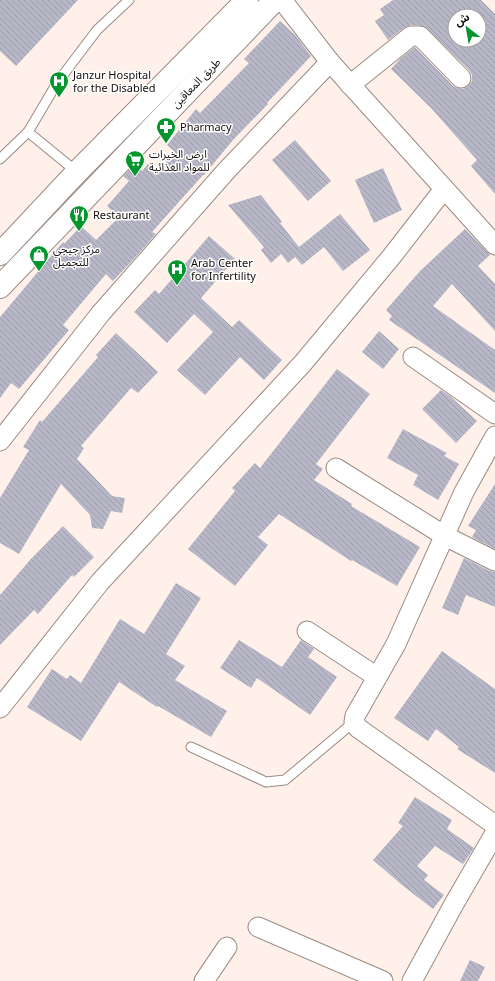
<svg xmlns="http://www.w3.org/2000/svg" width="495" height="981" font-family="Georgia,'Noto Sans Arabic',serif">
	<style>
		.building { fill: url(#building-back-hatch); fill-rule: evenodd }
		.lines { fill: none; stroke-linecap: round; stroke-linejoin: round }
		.service-casing { stroke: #9a8a82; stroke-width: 11 }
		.minor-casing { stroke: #9a8a82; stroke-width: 21 }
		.tertiary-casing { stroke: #9a8a82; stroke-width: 24 }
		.service { stroke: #fff; stroke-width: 9 }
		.minor { stroke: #fff; stroke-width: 19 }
		.tertiary { stroke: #fff; stroke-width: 22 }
		.labels { text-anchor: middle; stroke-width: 3; stroke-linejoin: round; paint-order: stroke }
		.poi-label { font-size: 11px; fill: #130d0b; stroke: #fff; text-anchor: start }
		.street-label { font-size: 11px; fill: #130d0b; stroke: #fff }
	</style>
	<defs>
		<pattern id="building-back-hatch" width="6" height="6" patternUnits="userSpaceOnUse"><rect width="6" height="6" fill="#b7b7c7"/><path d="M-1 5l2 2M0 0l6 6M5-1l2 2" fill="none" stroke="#9c9caa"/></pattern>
	</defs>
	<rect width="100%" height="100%" fill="#fff1ea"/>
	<!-- building -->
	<g class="building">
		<polygon points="0,0 78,0 16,66 0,51"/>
		<path d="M 393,0 L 481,0 L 495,14 L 495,194 L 471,166 L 477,160 L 431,108 L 391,69 L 401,58 L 415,47 L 453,86 L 458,88 L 463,89 L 468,86 L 472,81 L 472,75 L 469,70 L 424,26 L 411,25 L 405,27 L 388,40 L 375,21 L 384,15 L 380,9 ZM 455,16 L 479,16 L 479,40 L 455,40 Z"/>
		<polygon points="280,21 295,35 311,56 267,103 268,104 233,140 204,175 203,175 152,232 156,234 131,262 113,281 106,274 63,325 69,330 19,389 11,383 0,398 0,317 63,242 64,244 81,226 96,240 119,217 107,206 129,181 123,176 135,164 142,171 148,164 157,172 175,152 167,145 196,109 200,113 249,63 244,59"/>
		<polygon points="295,140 331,181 308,201 272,160"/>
		<polygon points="383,168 402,210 374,223 355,180"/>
		<polygon points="261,195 282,222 280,223 299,247 340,214 370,250 343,271 324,247 302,265 295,257 288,263 281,254 271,263 261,250 264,247 228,205"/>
		<polygon points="465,229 490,255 478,266 495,284 495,331 452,284 433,306 495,350 495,393 389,320 392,316 386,310 420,271"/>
		<polygon points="209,236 235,259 201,298 232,327 239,320 282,360 264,380 240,357 205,395 177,370 213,332 194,314 167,343 134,312 155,290 159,294"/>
		<polygon points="379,331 399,349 383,369 362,352"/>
		<polygon points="116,333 158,372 138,393 131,388 81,446 84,448 77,459 112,496 125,498 122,513 111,511 103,529 92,528 90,515 61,484 19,554 0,543 0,498 29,450 23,447 40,420 42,422 98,357 96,355"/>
		<polygon points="337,369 370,394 316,464 323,469 314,480 352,504 351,506 420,547 397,586 352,560 351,561 279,514 258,537 268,545 235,586 188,549 235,491 232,488 255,463 260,468"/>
		<polygon points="441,390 450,396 477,421 456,443 422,409"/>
		<polygon points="403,429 447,453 444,456 459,464 438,500 413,485 418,475 387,458"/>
		<polygon points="495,484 495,549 472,537 476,530 468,526"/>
		<polygon points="63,526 94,557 74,577 72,575 38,614 34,610 0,645 0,595 30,560"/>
		<polygon points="464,558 490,571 495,572 495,607 466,595 458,615 442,608"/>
		<polygon points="176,583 201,598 166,654 185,666 175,680 227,711 211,737 158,706 157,707 119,682 81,741 27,707 52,669 67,679 70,675 81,683 120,619 144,634"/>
		<polygon points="239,640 282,667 301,640 314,649 308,657 337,677 310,715 257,678 251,688 220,668"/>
		<polygon points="442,651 495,689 495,773 457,749 459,747 436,729 428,741 394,718"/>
		<polygon points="415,797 452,820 447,829 474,848 463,864 435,846 417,866 428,875 424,880 444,895 433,909 402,885 373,860 403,826 398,823"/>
		<polygon points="470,960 485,967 478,981 460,981"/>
	</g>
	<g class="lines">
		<defs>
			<g id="service">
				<polyline points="28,132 57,83 97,30 129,0"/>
				<polyline points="0,159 28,132 77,172"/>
				<polyline points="191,747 266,782 285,780 354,722"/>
			</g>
			<g id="minor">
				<polyline points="282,0 330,62 495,245"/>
				<polyline points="350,85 411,36 420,36 461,78"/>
				<polyline points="413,357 495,414"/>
				<polyline points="495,436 464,492 396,644 355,716 354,722 358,728 495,825"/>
				<polyline points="0,441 101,313 227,170 330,62"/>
				<polyline points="336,468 445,536 495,561"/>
				<polyline points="307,631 377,677"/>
				<polyline points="0,708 100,582 303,363 392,256 444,189"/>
				<polyline points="258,927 383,981"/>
				<polyline points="204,981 227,947"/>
				<polyline points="412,981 454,904 495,833"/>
			</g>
			<g id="tertiary">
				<polyline points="0,254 77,172 247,0"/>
				<polyline points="0,287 275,0"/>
			</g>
		</defs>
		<!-- service casing -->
		<use href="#service" class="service-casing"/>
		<!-- minor casing -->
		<use href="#minor" class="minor-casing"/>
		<!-- tertiary casing -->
		<use href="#tertiary" class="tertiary-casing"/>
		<!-- service -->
		<use href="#service" class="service"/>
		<!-- minor -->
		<use href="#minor" class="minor"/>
		<!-- tertiary -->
		<use href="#tertiary" class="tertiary"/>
	</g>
	<!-- icons -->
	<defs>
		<symbol id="hospital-pin" viewBox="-11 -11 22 30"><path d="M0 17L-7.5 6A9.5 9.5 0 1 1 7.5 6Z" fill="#02962d" stroke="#fff"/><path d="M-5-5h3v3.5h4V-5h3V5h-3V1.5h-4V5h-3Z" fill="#fff"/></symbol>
		<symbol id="pharmacy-pin" viewBox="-11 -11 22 30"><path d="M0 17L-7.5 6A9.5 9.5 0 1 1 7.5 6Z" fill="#02962d" stroke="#fff"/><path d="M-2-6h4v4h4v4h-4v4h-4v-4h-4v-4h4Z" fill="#fff"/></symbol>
		<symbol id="supermarket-pin" viewBox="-11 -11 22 30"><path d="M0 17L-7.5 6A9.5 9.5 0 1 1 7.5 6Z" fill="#02962d" stroke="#fff"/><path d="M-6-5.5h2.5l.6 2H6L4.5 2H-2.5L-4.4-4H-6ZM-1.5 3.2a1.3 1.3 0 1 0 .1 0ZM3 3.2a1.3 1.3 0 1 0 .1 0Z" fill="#fff"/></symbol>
		<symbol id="restaurant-pin" viewBox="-11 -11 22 30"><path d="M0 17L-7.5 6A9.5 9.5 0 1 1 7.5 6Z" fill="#02962d" stroke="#fff"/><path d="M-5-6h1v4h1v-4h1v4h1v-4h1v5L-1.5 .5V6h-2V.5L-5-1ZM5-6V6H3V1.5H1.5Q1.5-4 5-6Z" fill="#fff"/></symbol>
		<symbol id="shop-pin" viewBox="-11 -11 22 30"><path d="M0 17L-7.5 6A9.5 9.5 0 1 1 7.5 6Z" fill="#02962d" stroke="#fff"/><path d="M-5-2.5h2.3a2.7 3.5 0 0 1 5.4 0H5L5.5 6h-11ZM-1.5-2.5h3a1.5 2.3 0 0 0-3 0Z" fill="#fff"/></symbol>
	</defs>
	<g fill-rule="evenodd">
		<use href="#hospital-pin" x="48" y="70" width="22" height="30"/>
		<use href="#pharmacy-pin" x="155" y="116" width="22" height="30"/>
		<use href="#supermarket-pin" x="124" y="149" width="22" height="30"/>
		<use href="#restaurant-pin" x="68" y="204" width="22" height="30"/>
		<use href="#shop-pin" x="28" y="244" width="22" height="30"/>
		<use href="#hospital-pin" x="166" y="258" width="22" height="30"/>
	</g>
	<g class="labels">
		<!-- poi labels -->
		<g class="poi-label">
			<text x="73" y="79">Janzur Hospital<tspan x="73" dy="13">for the Disabled</tspan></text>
			<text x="180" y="131">Pharmacy</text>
			<text x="149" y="158">ارض الخيرات<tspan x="149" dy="13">للمواد الغذائية</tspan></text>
			<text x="93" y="219">Restaurant</text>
			<text x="53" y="253">مركز جيجي<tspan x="53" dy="13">للتجميل</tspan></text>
			<text x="191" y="267">Arab Center<tspan x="191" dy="13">for Infertility</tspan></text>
		</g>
		<!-- street labels -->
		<g class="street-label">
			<text transform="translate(196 83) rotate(-46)" y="4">طريق المعاقين</text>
		</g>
	</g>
	<!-- north arrow -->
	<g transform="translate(467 28) rotate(329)"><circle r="19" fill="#ffffff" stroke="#a19e9d"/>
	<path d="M0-3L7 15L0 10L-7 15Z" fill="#02962d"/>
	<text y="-6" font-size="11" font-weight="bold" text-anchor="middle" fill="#130d0b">ش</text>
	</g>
</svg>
